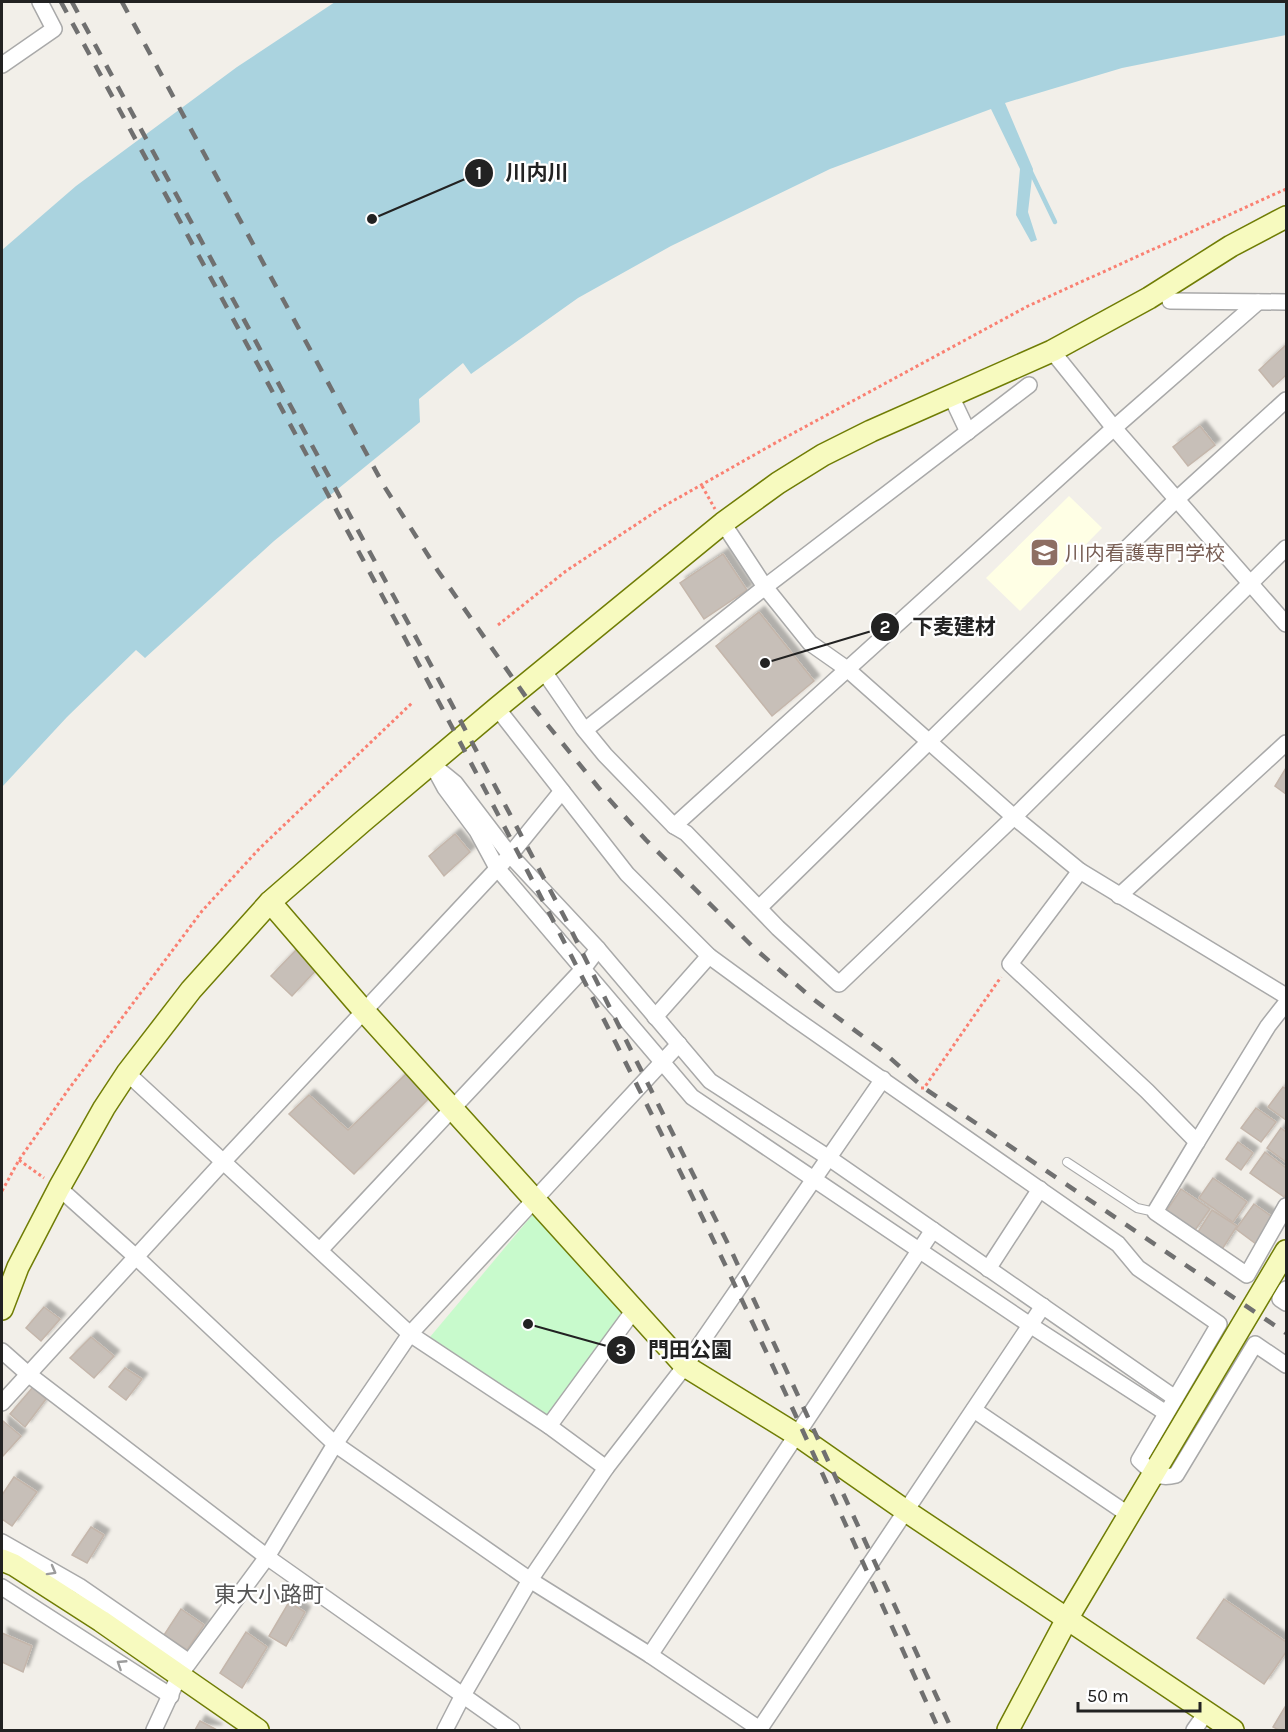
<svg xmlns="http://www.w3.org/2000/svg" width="1288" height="1732" font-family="Karla,'Noto Sans JP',sans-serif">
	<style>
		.education { fill: #ffffe5 }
		.park { fill: #c8facc }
		.water { fill: #aad3df }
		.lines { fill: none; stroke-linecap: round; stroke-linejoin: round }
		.stream { stroke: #aad3df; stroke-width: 4.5 }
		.building { fill: #c7bfb8; stroke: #c4b6ab; stroke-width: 1.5; filter: url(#shadow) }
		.lane-casing { stroke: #a9a9a9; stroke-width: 10 }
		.street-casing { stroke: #a9a9a9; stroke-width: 18 }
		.secondary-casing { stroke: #707d05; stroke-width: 24 }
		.path { stroke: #fa8072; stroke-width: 3; stroke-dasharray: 3 3; stroke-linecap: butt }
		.lane { stroke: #fff; stroke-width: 8 }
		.street { stroke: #fff; stroke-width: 15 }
		.secondary { stroke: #f7fabf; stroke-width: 21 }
		.rail { stroke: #707070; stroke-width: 4.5; stroke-dasharray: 12 12; stroke-linecap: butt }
		.oneway { stroke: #9c9c9c }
		.labels { text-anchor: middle; stroke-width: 4.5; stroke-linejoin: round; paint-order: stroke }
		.education-label { font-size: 20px; fill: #785e54; stroke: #fff; text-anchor: start }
		.quarter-label { font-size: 22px; fill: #555; stroke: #fff }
		.leader { fill: none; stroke: #222; stroke-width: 2 }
		.callout-dot { fill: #222; stroke: #fff; stroke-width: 2 }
		.mark-label { font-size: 18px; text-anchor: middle; font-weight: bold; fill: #fff }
		.callout-label { font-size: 21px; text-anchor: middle; font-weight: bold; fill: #222; stroke: #fff; stroke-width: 4.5; stroke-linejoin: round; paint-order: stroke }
	</style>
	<defs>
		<filter id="shadow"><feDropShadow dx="5.5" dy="-5.5" stdDeviation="1.5" flood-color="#0004"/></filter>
	</defs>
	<rect width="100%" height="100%" fill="#f2efe9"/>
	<!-- education -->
	<polygon class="education" points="1069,496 1102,528 1020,611 986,578"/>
	<!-- park -->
	<polygon class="park" points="534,1213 624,1312 549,1417 430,1337"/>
	<!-- water -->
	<polygon class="water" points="335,2 1286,2 1286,35 1122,68 1005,103 1033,169 1028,212 1037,240 1031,242 1016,215 1020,169 991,109 830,169 671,246 578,298 471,374 463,363 419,399 420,422 274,541 145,658 136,650 67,717 2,787 2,250 76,186 237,67"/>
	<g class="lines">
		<!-- stream -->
		<polyline class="stream" points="1030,170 1055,222"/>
	</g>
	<!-- building -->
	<g class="building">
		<polygon points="1286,345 1286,375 1273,387 1259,370"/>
		<polygon points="1200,426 1215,445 1188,466 1173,447"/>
		<polygon points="723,554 747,590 704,619 680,583"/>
		<polygon points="759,612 814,681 772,716 716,646"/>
		<polygon points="1286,768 1286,794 1275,786"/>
		<polygon points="455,834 470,852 444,876 429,856"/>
		<polygon points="296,950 317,969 292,996 271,976"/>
		<polygon points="406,1074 431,1096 354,1174 289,1114 309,1095 348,1130"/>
		<polygon points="1283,1087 1286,1089 1286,1120 1268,1107"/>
		<polygon points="1256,1108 1276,1122 1261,1142 1241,1128"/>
		<polygon points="1281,1128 1286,1132 1286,1162 1267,1148"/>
		<polygon points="1238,1142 1253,1153 1241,1170 1226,1159"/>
		<polygon points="1265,1152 1286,1168 1286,1193 1284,1197 1250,1173"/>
		<polygon points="1213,1178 1247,1202 1233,1222 1199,1198"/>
		<polygon points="1181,1189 1210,1209 1193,1233 1165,1213"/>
		<polygon points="1254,1204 1274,1218 1256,1244 1236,1229"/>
		<polygon points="1212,1210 1237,1226 1221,1251 1196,1235"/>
		<polygon points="44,1307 60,1319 41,1341 26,1328"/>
		<polygon points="91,1337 114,1356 94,1378 70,1358"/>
		<polygon points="125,1368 142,1379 126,1400 109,1387"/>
		<polygon points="33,1387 46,1399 25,1427 10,1414"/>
		<polygon points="3,1421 21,1436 3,1456 2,1454"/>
		<polygon points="14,1477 37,1492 12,1526 2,1519 2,1495"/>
		<polygon points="91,1527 104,1535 87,1563 72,1555"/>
		<polygon points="1224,1599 1286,1642 1286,1652 1264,1684 1197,1638"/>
		<polygon points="289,1602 305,1612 286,1646 269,1636"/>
		<polygon points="181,1609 204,1625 187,1650 164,1635"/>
		<polygon points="246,1632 267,1647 242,1688 220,1673"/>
		<polygon points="2,1633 32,1646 23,1672 2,1662"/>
		<polygon points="1285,1707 1286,1730 1279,1730 1273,1727"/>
		<polygon points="200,1721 217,1730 195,1730"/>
	</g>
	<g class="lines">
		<defs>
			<polyline id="lane" points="1067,1162 1137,1208 1155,1212"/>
			<g id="street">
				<polyline points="2,65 54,29 40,2"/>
				<polyline points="1170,301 1286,302"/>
				<polyline points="1052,351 1114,428 1286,624"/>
				<polyline points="951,396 968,432"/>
				<polyline points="723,523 765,587 810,643 847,669 1014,817 1080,871 1286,996"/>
				<polyline points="543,670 583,728 605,755 674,826 686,833 778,928 839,984 1014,817 1286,548"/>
				<path d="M 497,708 L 627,874 L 709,956 L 791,1016 L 1118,1244 L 1138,1268 L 1219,1324 L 1139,1460 C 1152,1472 1157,1480 1176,1475 L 1255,1344 L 1286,1365"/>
				<polyline points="585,730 765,587 1029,385"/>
				<polyline points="432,764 445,788 477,831 497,868 692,1097 1030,1325 1166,1413"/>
				<polyline points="439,770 455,783 510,855 598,949 710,1081 829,1158 1175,1398"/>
				<polyline points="674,826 1114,428 1258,302"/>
				<polyline points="1080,871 1010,964 1147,1091 1197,1142 1268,1026 1286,1003"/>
				<polyline points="1119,896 1286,743"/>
				<polyline points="759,908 1177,499 1286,400"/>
				<polyline points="655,1017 709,956"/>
				<polyline points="127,1073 410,1334 549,1426 606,1468"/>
				<polyline points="1197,1142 1155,1212 1247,1275 1286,1206"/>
				<polyline points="59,1188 136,1257 335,1444 530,1580 650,1655 761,1730"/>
				<polyline points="320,1250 583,969 598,949"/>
				<polyline points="988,1269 1040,1189"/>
				<polyline points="1286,1289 1280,1299 1286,1303"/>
				<polyline points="2,1351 28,1374 267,1557 512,1730"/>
				<polyline points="2,1403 223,1162 510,855 562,791"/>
				<polyline points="974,1410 1129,1515"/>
				<polyline points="549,1426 634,1310"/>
				<polyline points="2,1542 79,1586 189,1662"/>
				<polyline points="2,1587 171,1696"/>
				<polyline points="650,1655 933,1230"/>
				<polyline points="154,1730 179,1676 267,1557 335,1444 410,1334 679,1044"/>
				<polyline points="445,1730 462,1697 530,1580 606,1468 685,1366 883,1079"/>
				<polyline points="759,1730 1043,1306"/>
				<polyline points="1194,1730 1206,1713"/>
			</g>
			<g id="secondary">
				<polyline points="270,902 364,1011 685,1366 797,1435 906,1511 1233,1730"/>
				<polyline points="2,1309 18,1267 59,1188 104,1108 127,1073 191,990 270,902 362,822 497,708 723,523 778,483 823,455 871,431 1052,351 1149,298 1231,246 1286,217"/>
				<polyline points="2,1560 14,1565 101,1621 258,1730"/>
				<polyline points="1008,1730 1067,1619 1286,1251"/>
			</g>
		</defs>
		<!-- lane casing -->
		<use href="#lane" class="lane-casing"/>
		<!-- street casing -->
		<use href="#street" class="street-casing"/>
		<!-- secondary casing -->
		<use href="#secondary" class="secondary-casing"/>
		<!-- path -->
		<g class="path">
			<polyline points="702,486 715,509"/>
			<polyline points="498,625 566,571 664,506 777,442 1028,306 1286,189"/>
			<polyline points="921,1088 924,1088 1001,977"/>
			<polyline points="19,1160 44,1178"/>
			<polyline points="2,1191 19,1160 68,1090 202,911 259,849 413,702"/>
		</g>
		<!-- lane -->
		<use href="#lane" class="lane"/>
		<!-- street -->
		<use href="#street" class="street"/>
		<!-- secondary -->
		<use href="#secondary" class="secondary"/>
		<!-- rail -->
		<g class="rail">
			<path d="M 61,2 C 262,373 466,743 655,1121 C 755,1321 846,1526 939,1730"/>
			<polyline points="72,2 432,667 566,920 730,1248 952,1730"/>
			<polyline points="122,2 384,486 438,571 533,707 598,787 646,840 753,947 813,999 881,1050 924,1088 1286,1333"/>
		</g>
	</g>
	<!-- one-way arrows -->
	<defs><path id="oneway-chevron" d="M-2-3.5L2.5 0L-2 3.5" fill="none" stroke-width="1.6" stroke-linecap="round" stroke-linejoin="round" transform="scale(1.5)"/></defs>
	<g class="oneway">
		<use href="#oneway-chevron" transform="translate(52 1571) rotate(29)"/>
		<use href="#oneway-chevron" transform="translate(121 1664) rotate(-147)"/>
	</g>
	<!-- icons -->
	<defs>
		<symbol id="university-square" viewBox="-11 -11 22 22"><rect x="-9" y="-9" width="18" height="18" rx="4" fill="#8d6e63" stroke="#fff"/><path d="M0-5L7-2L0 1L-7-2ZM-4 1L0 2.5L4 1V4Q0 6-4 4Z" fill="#fff"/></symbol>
	</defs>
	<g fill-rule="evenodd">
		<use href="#university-square" x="1028" y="536" width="33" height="33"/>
	</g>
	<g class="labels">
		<!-- education labels -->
		<g class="education-label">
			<text x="1065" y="560">川内看護専門学校</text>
		</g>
		<!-- quarter labels -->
		<g class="quarter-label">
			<text x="269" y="1602">東大小路町</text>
		</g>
	</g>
	<!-- callouts -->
	<path class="leader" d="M372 219L479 173M765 663L885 627M528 1324L621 1350"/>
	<g class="callout-dot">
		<circle cx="372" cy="219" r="6"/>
		<circle cx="765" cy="663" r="6"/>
		<circle cx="528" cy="1324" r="6"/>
		<circle cx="479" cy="173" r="15"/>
		<circle cx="885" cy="627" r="15"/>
		<circle cx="621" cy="1350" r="15"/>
	</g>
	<g class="mark-label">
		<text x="479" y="179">1</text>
		<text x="885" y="633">2</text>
		<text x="621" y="1356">3</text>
	</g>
	<g class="callout-label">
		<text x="537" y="180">川内川</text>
		<text x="954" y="634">下麦建材</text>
		<text x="690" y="1357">門田公園</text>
	</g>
	<!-- border -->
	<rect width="1288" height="1732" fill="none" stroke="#222222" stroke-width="6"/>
	<!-- scale -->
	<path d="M1078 1702v9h122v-9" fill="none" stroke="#222222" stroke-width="3"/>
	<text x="1087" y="1702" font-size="18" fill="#222222" stroke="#ffffff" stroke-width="4.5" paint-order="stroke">50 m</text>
</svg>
